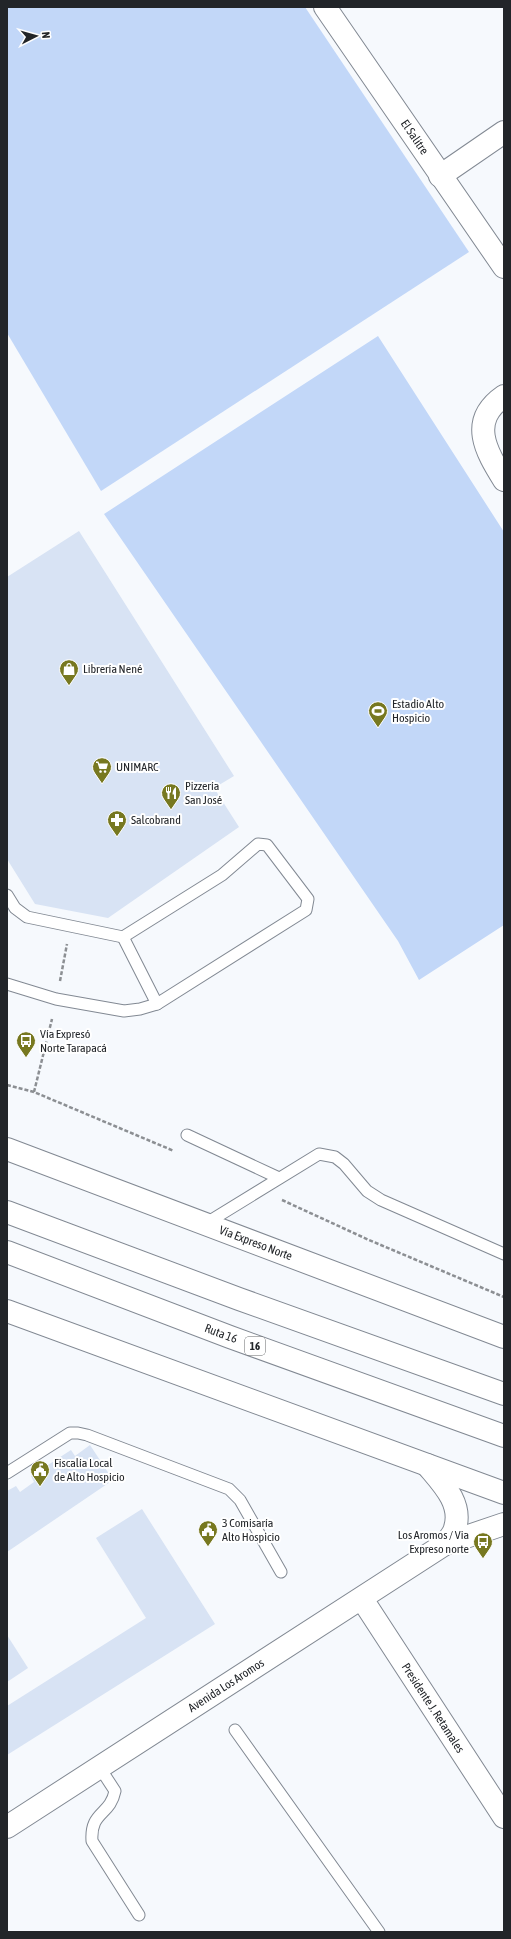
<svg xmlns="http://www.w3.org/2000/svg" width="511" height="1939" font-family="'Asap Condensed',sans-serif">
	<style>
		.green { fill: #c2d7f8 }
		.building { fill: #d8e3f4 }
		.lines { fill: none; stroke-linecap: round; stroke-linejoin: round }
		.service-casing { stroke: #828993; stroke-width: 13 }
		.minor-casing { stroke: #828993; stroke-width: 24 }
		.secondary-casing { stroke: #828993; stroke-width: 24 }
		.motorway-casing { stroke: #828993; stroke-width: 24 }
		.path { stroke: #8c8f93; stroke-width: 2.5; stroke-dasharray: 4 2; stroke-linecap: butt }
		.service { stroke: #fff; stroke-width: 11 }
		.minor { stroke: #fff; stroke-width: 22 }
		.secondary { stroke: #fff; stroke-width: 22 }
		.motorway { stroke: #fff; stroke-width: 22 }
		.labels { text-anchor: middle; stroke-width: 4; stroke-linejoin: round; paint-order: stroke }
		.shield { fill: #fff; stroke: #646669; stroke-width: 1 }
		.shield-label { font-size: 11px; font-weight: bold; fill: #222529 }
		.street-label { font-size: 12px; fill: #222529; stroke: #fff }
		.poi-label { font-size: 12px; fill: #222529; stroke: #fff; text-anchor: start }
	</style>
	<rect width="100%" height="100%" fill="#f6f9fd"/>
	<!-- green -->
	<g class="green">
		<polygon points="7,7 305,7 469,252 101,491 7,333"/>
		<polygon points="378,336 504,532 504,925 419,980 398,941 104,514"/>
	</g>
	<!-- building -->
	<g class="building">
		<polygon points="79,531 234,776 214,788 239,827 108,918 35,904 7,859 7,577"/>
		<polygon points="90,1445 113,1480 7,1552 7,1491 16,1486 20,1492 34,1482 31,1476 71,1450 75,1456"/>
		<polygon points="142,1509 215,1624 7,1755 7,1706 146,1618 96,1538"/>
		<polygon points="7,1635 28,1668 7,1682"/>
	</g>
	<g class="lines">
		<defs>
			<g id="service">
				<polyline points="7,895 15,908 27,917 123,937 222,875 258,844 267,845 308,899 306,910 157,1004 140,1009 124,1011 56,999 7,984"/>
				<polyline points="123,937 157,1004"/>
				<polyline points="187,1135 279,1178"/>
				<polyline points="205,1224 319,1154 335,1157 344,1164 367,1191 381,1200 504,1254"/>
				<polyline points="7,1473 70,1433 78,1433 87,1435 229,1489 240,1500 281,1572"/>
				<polyline points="235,1730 379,1932"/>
				<path d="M 100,1768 L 115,1791 C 110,1816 90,1811 92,1841 L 139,1915"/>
			</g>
			<g id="minor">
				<path id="s1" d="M 325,7 L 504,267"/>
				<polyline points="440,176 504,132"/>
				<path d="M 504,396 C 468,421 486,451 504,480"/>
				<path d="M 427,1465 C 441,1482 463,1503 455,1528 C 454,1533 449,1539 445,1544"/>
				<path id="s2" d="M 362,1599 L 504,1817"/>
				<path id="s3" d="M 7,1827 L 445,1544 L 504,1524"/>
			</g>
			<g id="secondary">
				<path id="s4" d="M 7,1149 L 504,1337"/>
				<polyline points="7,1311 504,1493"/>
			</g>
			<g id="motorway">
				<polyline points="7,1212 239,1299 504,1394"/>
				<path id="s5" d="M 7,1252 L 230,1337 L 504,1436"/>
			</g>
		</defs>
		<!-- service casing -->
		<use href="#service" class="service-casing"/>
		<!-- minor casing -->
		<use href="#minor" class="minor-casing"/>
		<!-- secondary casing -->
		<use href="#secondary" class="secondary-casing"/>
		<!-- motorway casing -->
		<use href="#motorway" class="motorway-casing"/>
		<!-- path -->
		<g class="path">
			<polyline points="60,981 67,944"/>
			<polyline points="7,1085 34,1092 174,1151"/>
			<polyline points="34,1092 52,1019"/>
			<polyline points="282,1200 369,1240 504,1297"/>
		</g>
		<!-- service -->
		<use href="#service" class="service"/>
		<!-- minor -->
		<use href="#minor" class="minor"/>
		<!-- secondary -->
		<use href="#secondary" class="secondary"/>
		<!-- motorway -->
		<use href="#motorway" class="motorway"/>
	</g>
	<!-- icons -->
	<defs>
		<symbol id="shop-pin" viewBox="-11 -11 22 30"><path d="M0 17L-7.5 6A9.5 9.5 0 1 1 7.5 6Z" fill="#777820" stroke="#fff"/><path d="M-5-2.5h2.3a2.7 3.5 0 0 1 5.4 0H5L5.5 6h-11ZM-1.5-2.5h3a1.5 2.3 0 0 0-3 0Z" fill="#fff"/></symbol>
		<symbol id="stadium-pin" viewBox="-11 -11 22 30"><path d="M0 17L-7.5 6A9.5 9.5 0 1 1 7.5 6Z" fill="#777820" stroke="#fff"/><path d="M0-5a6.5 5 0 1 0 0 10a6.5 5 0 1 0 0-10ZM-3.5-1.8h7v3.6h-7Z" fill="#fff"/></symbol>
		<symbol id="supermarket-pin" viewBox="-11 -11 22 30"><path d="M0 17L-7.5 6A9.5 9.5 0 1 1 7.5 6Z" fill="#777820" stroke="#fff"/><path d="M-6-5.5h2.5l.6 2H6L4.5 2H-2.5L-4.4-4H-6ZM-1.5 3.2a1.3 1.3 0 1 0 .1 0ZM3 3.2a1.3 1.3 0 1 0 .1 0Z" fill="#fff"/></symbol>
		<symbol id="restaurant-pin" viewBox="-11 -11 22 30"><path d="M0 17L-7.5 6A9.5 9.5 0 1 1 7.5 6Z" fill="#777820" stroke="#fff"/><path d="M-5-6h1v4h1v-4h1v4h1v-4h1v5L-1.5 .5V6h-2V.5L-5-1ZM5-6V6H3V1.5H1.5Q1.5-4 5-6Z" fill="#fff"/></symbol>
		<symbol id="pharmacy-pin" viewBox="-11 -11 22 30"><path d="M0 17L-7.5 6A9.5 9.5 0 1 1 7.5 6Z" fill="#777820" stroke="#fff"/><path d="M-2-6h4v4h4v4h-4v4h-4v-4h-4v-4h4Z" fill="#fff"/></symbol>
		<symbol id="bus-pin" viewBox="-11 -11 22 30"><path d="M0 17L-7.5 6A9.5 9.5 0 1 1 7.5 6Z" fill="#777820" stroke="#fff"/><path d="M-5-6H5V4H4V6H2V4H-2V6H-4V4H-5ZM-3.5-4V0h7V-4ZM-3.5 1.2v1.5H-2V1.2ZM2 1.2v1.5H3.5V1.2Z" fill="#fff"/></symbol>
		<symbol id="civic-pin" viewBox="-11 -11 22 30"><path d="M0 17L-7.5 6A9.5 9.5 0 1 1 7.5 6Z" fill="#777820" stroke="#fff"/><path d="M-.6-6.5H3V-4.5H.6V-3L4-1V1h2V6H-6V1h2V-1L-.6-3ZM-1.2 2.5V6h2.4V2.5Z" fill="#fff"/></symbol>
	</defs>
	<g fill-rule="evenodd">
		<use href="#shop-pin" x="58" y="658" width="22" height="30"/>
		<use href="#stadium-pin" x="367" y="700" width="22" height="30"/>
		<use href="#supermarket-pin" x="91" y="756" width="22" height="30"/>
		<use href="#restaurant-pin" x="160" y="782" width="22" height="30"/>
		<use href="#pharmacy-pin" x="106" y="809" width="22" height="30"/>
		<use href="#bus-pin" x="15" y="1030" width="22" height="30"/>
		<use href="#civic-pin" x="29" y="1459" width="22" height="30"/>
		<use href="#civic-pin" x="197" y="1519" width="22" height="30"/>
		<use href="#bus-pin" x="472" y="1531" width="22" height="30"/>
	</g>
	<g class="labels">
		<!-- shield labels -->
		<rect class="shield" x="245" y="1337" width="20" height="18" rx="3"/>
		<g class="shield-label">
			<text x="255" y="1350">16</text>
		</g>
		<!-- street labels -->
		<g class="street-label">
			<text dy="4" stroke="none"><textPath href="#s1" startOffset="158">El Salitre</textPath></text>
			<text dy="4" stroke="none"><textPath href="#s4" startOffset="266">Vía Expreso Norte</textPath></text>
			<text dy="4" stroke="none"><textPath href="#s5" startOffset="229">Ruta 16</textPath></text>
			<text dy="4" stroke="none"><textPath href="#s3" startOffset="261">Avenida Los Aromos</textPath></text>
			<text dy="4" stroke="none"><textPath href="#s2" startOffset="130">Presidente J. Retamales</textPath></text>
		</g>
		<!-- poi labels -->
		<g class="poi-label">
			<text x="83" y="673">Librería Nené</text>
			<text x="392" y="708">Estadio Alto<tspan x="392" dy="14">Hospicio</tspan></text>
			<text x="116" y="771">UNIMARC</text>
			<text x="185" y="790">Pizzería<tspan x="185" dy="14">San José</tspan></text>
			<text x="131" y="824">Salcobrand</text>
			<text x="40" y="1038">Vía Expresó<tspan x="40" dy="14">Norte Tarapacá</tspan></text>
			<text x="54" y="1467">Fiscalía Local<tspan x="54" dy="14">de Alto Hospicio</tspan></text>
			<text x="222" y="1527">3 Comisaría<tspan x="222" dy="14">Alto Hospicio</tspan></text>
			<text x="469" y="1539" text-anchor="end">Los Aromos / Via<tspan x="469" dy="14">Expreso norte</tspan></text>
		</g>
	</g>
	<!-- border -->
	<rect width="511" height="1939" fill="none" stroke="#222529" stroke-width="16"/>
	<!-- north arrow -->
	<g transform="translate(36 36) rotate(84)" stroke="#ffffff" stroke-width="3" paint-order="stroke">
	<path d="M0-3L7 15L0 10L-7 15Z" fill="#222529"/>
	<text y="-6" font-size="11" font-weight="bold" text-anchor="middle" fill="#222529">N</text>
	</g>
</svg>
